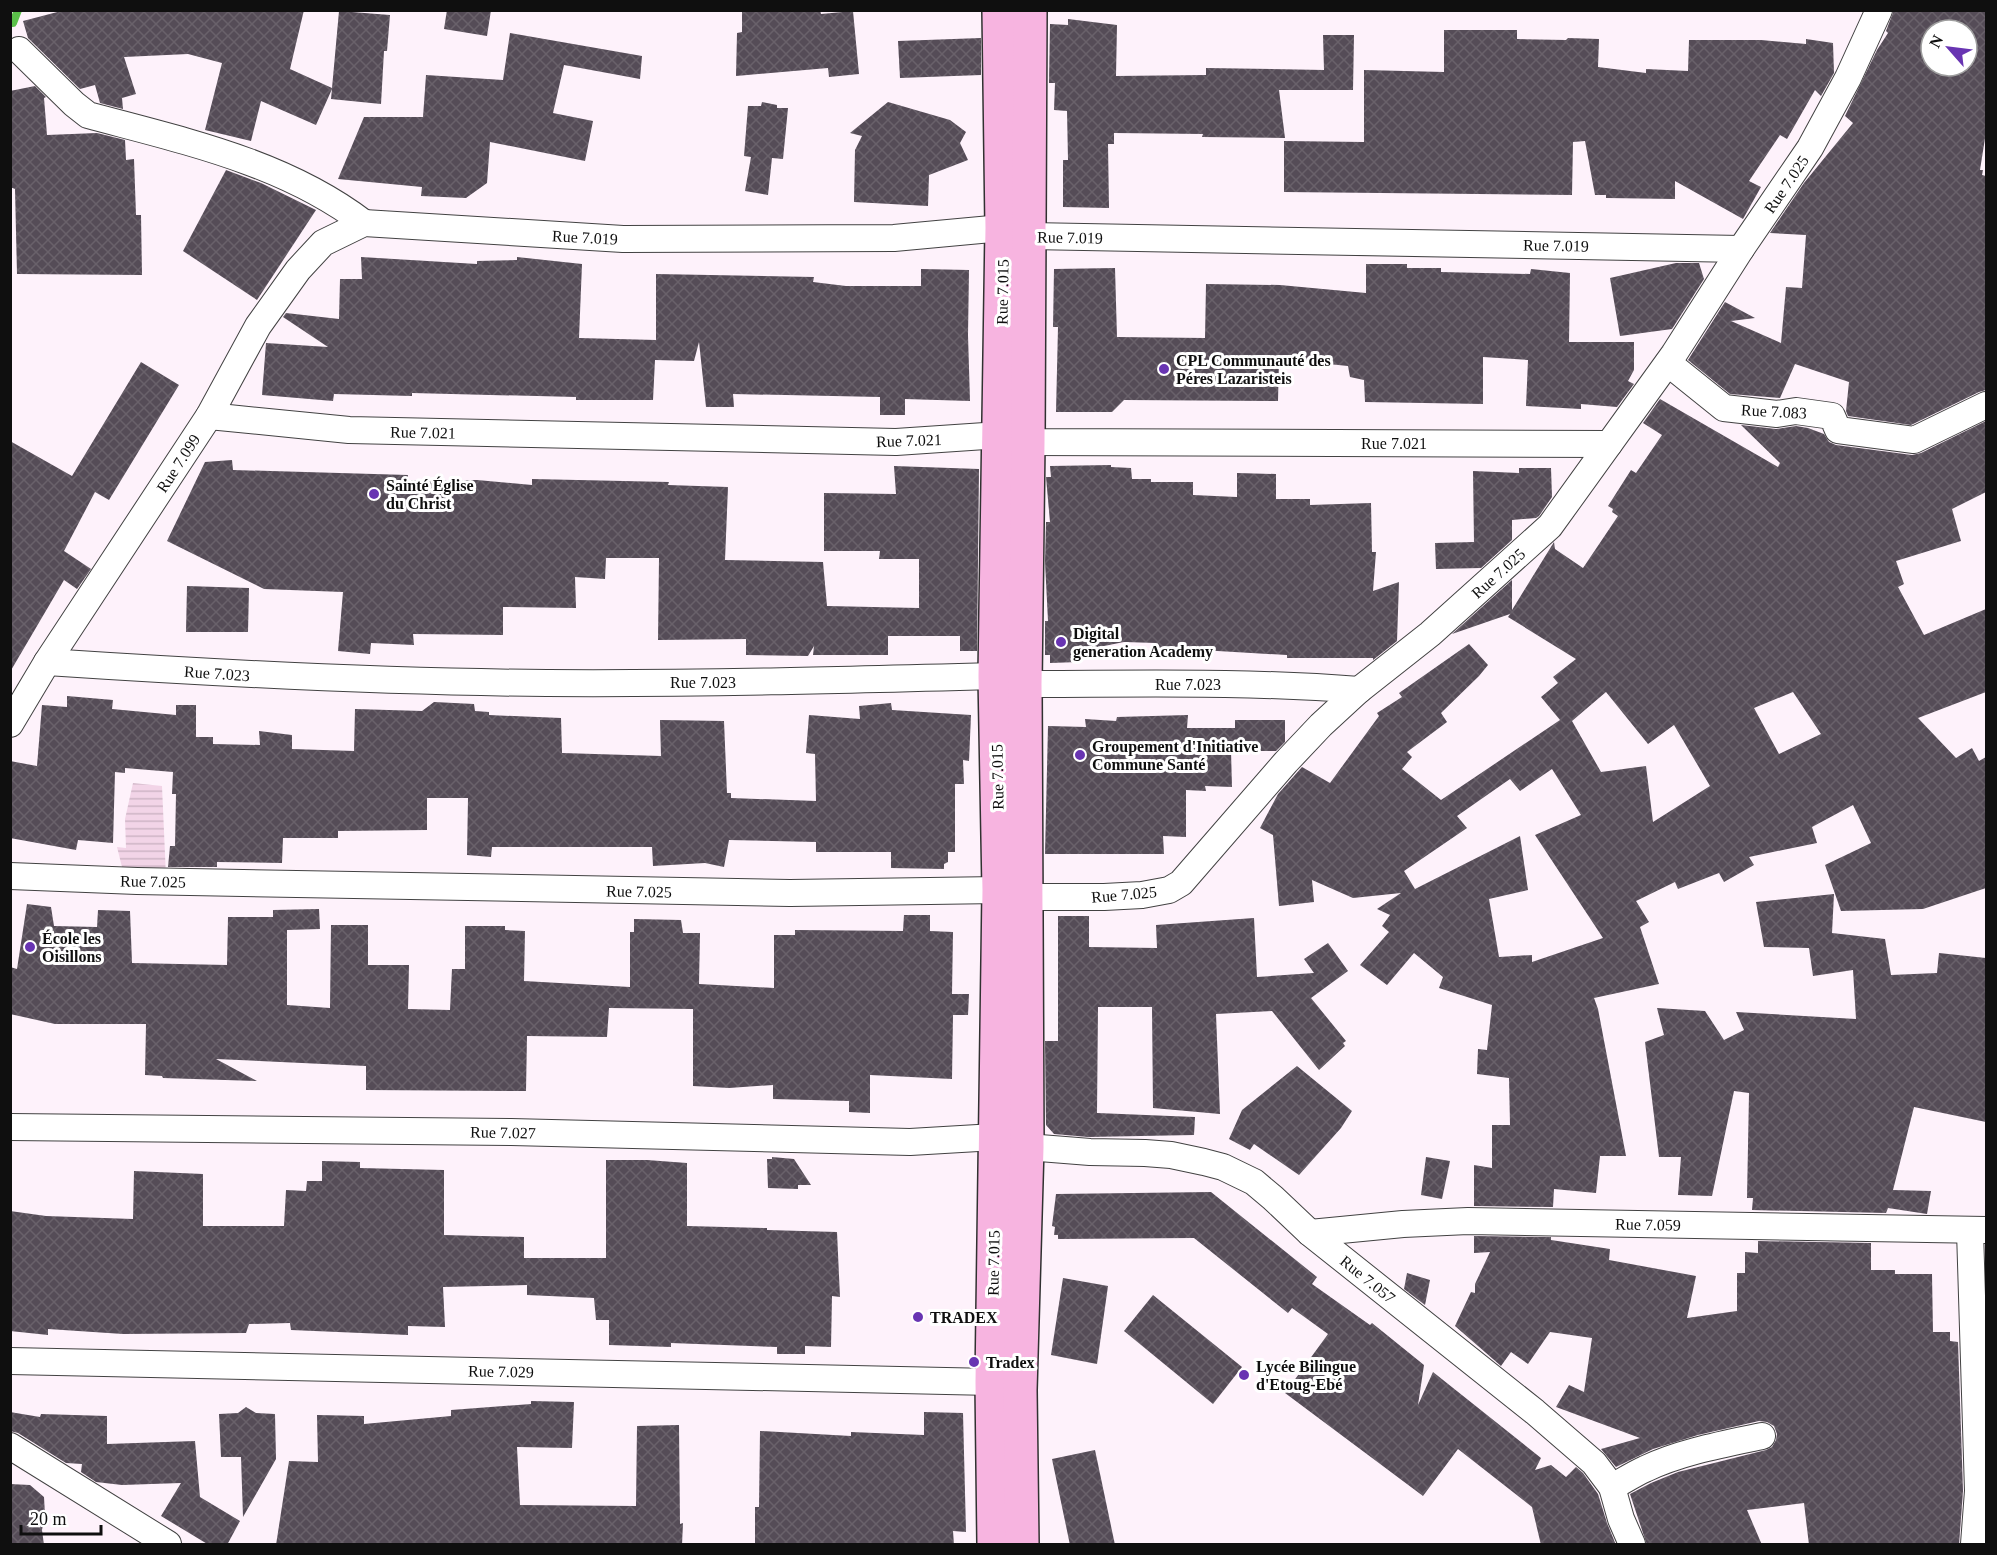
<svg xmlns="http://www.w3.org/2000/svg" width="1997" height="1555" font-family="'Times New Roman',serif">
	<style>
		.farmland { fill: url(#farmland-rules) }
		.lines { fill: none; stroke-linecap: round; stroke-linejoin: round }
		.stream { stroke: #5bc04a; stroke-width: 8 }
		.building { fill: url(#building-cross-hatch); fill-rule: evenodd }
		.minor-casing { stroke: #424242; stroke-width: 28 }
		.secondary-casing { stroke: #313131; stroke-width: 36 }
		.minor { stroke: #fff; stroke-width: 26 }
		.secondary { stroke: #f7b4e0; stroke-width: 33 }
		.poi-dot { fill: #6834b2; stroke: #fff; stroke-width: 2 }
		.labels { text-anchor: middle; stroke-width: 6; stroke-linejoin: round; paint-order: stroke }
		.street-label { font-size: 16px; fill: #0f0f0f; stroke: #fff }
		.poi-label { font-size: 16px; font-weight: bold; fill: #0f0f0f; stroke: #fff; text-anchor: start }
	</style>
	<defs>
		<pattern id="farmland-rules" width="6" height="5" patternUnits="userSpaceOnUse" patternTransform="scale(1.5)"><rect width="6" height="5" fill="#f2d4e7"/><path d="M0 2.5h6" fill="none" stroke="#ceb5c5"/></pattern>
		<pattern id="building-cross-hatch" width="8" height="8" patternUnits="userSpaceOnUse" patternTransform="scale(1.5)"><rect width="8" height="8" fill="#554c57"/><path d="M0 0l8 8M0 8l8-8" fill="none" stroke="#69616a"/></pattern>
	</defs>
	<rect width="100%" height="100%" fill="#fef2fb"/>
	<!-- farmland -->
	<polygon class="farmland" points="133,783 162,786 166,877 124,875 117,847 126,848 125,819"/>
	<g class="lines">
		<!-- stream -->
		<polyline class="stream" points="10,23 13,23 18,10"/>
	</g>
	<!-- building -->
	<g class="building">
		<polygon points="65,10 304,10 290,69 332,88 339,11 390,15 387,51 384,51 381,104 331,99 332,89 316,125 261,101 251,141 205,130 222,63 188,54 124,57 136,94 122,98 123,109 100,103 95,85 80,89 28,38 23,21"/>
		<polygon points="447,10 491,10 487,36 444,29"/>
		<polygon points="742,10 820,10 821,14 853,11 859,74 829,77 828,68 736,76 737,33 742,32"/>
		<path d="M 1894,10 L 1986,10 L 1986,132 L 1980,170 L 1983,170 L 1982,175 L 1986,176 L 1986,390 L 1979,392 L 1911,425 L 1848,416 L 1846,411 L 1849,382 L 1795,364 L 1780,398 L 1730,394 L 1688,360 L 1725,302 L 1755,318 L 1731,321 L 1781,343 L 1786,287 L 1802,288 L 1806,235 L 1770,233 L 1804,183 L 1853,123 L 1845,116 L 1877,50 L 1888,33 L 1886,31 ZM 1931,30 L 1967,30 L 1967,66 L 1931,66 Z"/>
		<polygon points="1068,19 1117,25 1116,76 1206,75 1206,68 1324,70 1323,35 1354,35 1353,90 1279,90 1285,138 1202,137 1203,134 1114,133 1114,144 1108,144 1109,208 1063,207 1063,160 1068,160 1067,111 1054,110 1055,83 1049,83 1050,24 1068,25"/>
		<polygon points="1444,30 1517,30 1517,39 1566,40 1568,38 1599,39 1598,67 1646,73 1646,69 1688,71 1689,40 1761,40 1806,44 1806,39 1833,43 1834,73 1821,96 1815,90 1787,139 1780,135 1749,181 1761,187 1743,219 1675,181 1675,199 1606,198 1606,195 1595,195 1585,141 1573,142 1572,195 1284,192 1284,141 1364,142 1364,70 1444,72"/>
		<polygon points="510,33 642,56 640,79 564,65 553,113 593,121 585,161 490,142 487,183 466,198 421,196 422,187 338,179 364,117 423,117 426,75 503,80"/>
		<polygon points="981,38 981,75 900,78 898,41"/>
		<polygon points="35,86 46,97 44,98 47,135 97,133 125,140 126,160 134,159 136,215 141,215 142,275 17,274 15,189 10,187 10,91"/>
		<polygon points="762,102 777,105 777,108 788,108 783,159 772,158 768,195 745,191 751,157 744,156 748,106 761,106"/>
		<polygon points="888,102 950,120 966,132 960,143 968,160 929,175 928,206 854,202 855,150 862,136 850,133"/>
		<polygon points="226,170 261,183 316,210 257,300 183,251"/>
		<polygon points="361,257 477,264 477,261 517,260 517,257 582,264 579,338 656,340 656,274 814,277 813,282 846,286 921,286 921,269 969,270 968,335 970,401 905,399 905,415 880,415 880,397 733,394 734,407 706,407 699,342 694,361 655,360 653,400 576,400 576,397 412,393 412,396 334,394 333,401 262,395 266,343 328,347 283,317 286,313 339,319 340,279 362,279"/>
		<polygon points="1676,263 1699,263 1704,279 1672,329 1620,336 1610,278"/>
		<polygon points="1366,264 1407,264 1407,268 1441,268 1441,272 1530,274 1531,269 1570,273 1569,342 1634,342 1634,370 1628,381 1634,384 1617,407 1581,404 1581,409 1526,406 1528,360 1483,357 1483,404 1365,402 1364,380 1350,377 1348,366 1279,359 1278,401 1124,400 1112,412 1056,412 1058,327 1053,327 1054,269 1115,268 1117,337 1205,338 1206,284 1280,285 1366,293"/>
		<polygon points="141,362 179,385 109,500 95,492 64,551 91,569 77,589 64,580 10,672 10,441 72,476"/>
		<path d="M 1660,399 L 1778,467 L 1780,463 L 1741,425 L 1776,429 L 1796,426 L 1808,428 L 1824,434 L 1829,442 L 1836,445 L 1912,455 L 1921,453 L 1986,421 L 1986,492 L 1952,509 L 1961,541 L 1896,561 L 1904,584 L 1898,587 L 1924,635 L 1986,609 L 1986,692 L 1918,718 L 1956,758 L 1972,748 L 1979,761 L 1986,757 L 1986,888 L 1923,909 L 1841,911 L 1825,865 L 1871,843 L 1853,805 L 1812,827 L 1817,843 L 1749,857 L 1754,865 L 1724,882 L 1719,873 L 1678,889 L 1675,882 L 1636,901 L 1649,922 L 1640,927 L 1659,984 L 1594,998 L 1598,1009 L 1626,1156 L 1600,1156 L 1596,1193 L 1554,1189 L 1553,1207 L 1474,1206 L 1474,1165 L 1492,1168 L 1492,1125 L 1510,1125 L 1509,1078 L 1477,1074 L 1478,1049 L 1487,1050 L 1492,1005 L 1439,988 L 1443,977 L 1414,953 L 1387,985 L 1360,965 L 1389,932 L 1382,926 L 1390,915 L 1377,909 L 1401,893 L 1353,898 L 1312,880 L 1314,902 L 1279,906 L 1273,835 L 1260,828 L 1278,794 L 1302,767 L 1330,783 L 1379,716 L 1377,713 L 1402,697 L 1399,693 L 1469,644 L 1488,665 L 1479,676 L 1441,713 L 1447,722 L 1407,752 L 1412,757 L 1402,769 L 1441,800 L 1560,720 L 1541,697 L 1558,683 L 1553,677 L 1576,659 L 1508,617 L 1510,614 L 1452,634 L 1512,580 L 1512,610 L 1554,542 L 1555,549 L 1583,568 L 1618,516 L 1612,512 L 1613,509 L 1608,506 L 1631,470 L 1636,473 L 1662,435 L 1643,423 ZM 1606,692 L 1648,744 L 1674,725 L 1710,786 L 1653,822 L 1646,766 L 1601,772 L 1572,721 ZM 1793,692 L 1821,734 L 1779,754 L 1754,708 ZM 1552,769 L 1581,815 L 1535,835 L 1603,938 L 1532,962 L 1532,955 L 1499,957 L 1489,899 L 1528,890 L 1520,836 L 1415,889 L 1404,871 L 1467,828 L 1457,816 L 1510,779 L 1520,791 Z"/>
		<polygon points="232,460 233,470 408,475 407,480 477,480 532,485 532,479 669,482 668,485 728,487 725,560 823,562 827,606 919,608 919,559 879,559 880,551 824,551 824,493 896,494 894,466 979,469 977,651 960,651 960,636 888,636 888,655 813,655 814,646 808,656 746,655 746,639 658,640 659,558 606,558 605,579 575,577 576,608 503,607 503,635 413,634 414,645 371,643 370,654 338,651 343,592 264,589 167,541 205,462"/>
		<polygon points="1111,465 1111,467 1131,468 1132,479 1151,479 1151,482 1193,482 1193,495 1237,497 1237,473 1276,474 1276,499 1310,499 1310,505 1371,503 1372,552 1376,552 1373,591 1399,582 1397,641 1373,660 1373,658 1287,658 1287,655 1201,650 1156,649 1156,643 1124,642 1079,651 1079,662 1050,663 1050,655 1045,655 1045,621 1048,621 1045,562 1046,522 1050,522 1046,477 1051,477 1050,466"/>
		<polygon points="1519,468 1551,468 1552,497 1539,516 1536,518 1512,520 1512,540 1481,568 1436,569 1435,543 1474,542 1473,471 1519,473"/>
		<polygon points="187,586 249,588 248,632 186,632"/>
		<polygon points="67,696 113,700 112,709 176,715 176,705 196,705 196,737 213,737 213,744 260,745 259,731 292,735 292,749 354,751 355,709 422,711 434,702 474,704 475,711 489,712 489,715 561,718 562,753 661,756 660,720 724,721 727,793 731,793 731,798 816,801 815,754 806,753 809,715 860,719 859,706 891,703 892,710 971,715 969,761 963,760 964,784 955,784 955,852 948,852 948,862 944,864 944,869 891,868 891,852 816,852 816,842 729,840 724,867 705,863 653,866 652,847 492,847 491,857 467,855 468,798 427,798 427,830 338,831 338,838 283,838 282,863 217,862 217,867 168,867 170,846 175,846 176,794 172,794 173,772 125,768 125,773 115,772 113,843 78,840 76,850 10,838 10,761 37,766 42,705 67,707"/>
		<polygon points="1188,715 1187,728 1235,728 1235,720 1285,720 1285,742 1276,751 1231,751 1232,787 1205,786 1206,791 1186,790 1186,837 1163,836 1164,854 1045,854 1048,726 1086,727 1085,719 1116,721 1117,717"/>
		<polygon points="1834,894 1832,933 1885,939 1891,975 1937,973 1939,953 1986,958 1986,1122 1914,1107 1893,1190 1931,1191 1927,1214 1888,1208 1886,1213 1752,1210 1753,1198 1747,1198 1749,1093 1734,1091 1712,1196 1678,1195 1681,1157 1659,1157 1645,1042 1664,1035 1657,1008 1705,1011 1724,1040 1744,1030 1736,1012 1856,1019 1853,970 1813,976 1809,948 1764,947 1756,902"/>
		<polygon points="27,904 51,907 54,926 97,927 98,910 130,911 132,963 227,965 228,917 273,917 273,910 319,909 320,929 287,930 287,1005 330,1008 331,925 368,925 368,965 409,965 408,1009 450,1010 452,969 465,969 465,926 505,926 505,930 525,931 524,981 630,987 630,932 634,932 634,919 681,920 683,933 700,933 699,984 774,988 774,935 795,935 795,930 903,931 904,915 930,915 930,931 953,932 952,994 969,994 968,1015 953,1015 952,1079 870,1075 870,1113 849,1112 849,1101 773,1099 773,1085 729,1088 693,1086 693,1009 609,1008 607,1037 527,1036 526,1091 366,1090 366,1066 216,1059 257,1081 163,1078 162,1076 145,1075 146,1024 55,1024 10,1014 10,967 17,969"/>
		<polygon points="1058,916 1089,916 1089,947 1157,948 1156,925 1254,918 1257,977 1314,973 1304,959 1328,943 1348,971 1311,998 1346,1041 1343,1043 1345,1046 1319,1070 1272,1011 1216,1014 1220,1114 1153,1108 1152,1007 1098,1007 1097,1113 1195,1117 1194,1135 1088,1137 1054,1134 1046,1125 1045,1041 1058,1041"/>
		<polygon points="1297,1066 1352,1111 1341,1128 1299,1175 1254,1144 1250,1150 1229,1139 1242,1110"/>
		<polygon points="772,1157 794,1159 811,1185 798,1185 798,1189 768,1188 767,1159 772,1159"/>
		<polygon points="1426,1157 1450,1161 1442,1199 1421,1195"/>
		<polygon points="606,1160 647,1160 687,1163 687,1226 767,1228 767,1230 837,1232 840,1297 832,1296 831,1347 805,1346 805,1354 777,1354 777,1347 671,1343 671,1347 609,1345 609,1320 596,1320 594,1298 527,1295 527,1285 443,1287 445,1327 408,1326 408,1335 291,1330 290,1323 249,1324 246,1333 123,1334 48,1329 48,1335 10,1331 10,1211 46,1216 133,1219 134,1171 203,1174 203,1226 284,1226 286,1190 306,1191 307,1181 322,1181 322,1161 360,1162 360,1168 444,1170 444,1235 524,1237 524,1258 606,1258"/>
		<polygon points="1211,1192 1317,1277 1312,1284 1370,1325 1372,1323 1424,1365 1418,1405 1433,1372 1541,1458 1535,1470 1551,1465 1566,1477 1576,1467 1583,1473 1598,1494 1607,1523 1616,1545 1541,1545 1532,1507 1458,1449 1423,1496 1285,1393 1328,1334 1292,1308 1288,1313 1194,1238 1058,1239 1058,1235 1054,1235 1055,1227 1052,1226 1056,1194"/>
		<polygon points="1474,1236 1551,1237 1551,1240 1610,1249 1609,1260 1696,1276 1687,1318 1737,1311 1737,1273 1745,1273 1745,1252 1758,1253 1758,1241 1871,1243 1871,1270 1895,1270 1895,1274 1932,1274 1933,1332 1950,1332 1950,1341 1958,1342 1963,1491 1959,1545 1809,1545 1804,1503 1747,1510 1762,1545 1647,1545 1630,1494 1651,1483 1678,1472 1766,1450 1772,1447 1776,1440 1777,1434 1774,1426 1767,1422 1759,1421 1698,1435 1653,1449 1616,1467 1601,1449 1640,1438 1556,1407 1569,1385 1584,1392 1592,1338 1550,1332 1528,1364 1511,1352 1501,1366 1455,1326 1471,1292 1475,1293 1475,1284 1490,1252 1474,1253"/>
		<polygon points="1407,1273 1430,1280 1425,1305 1404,1289"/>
		<polygon points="1063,1278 1108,1286 1097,1364 1051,1355"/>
		<polygon points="1153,1295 1242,1367 1213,1404 1124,1331"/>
		<polygon points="531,1401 574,1402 572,1448 517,1447 520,1505 636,1506 637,1426 679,1425 680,1524 683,1523 682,1545 276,1545 289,1461 318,1462 317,1415 364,1416 364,1424 451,1416 451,1410 531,1404"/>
		<polygon points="246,1407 256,1413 275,1414 276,1459 243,1517 241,1457 221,1457 219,1414 238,1413"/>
		<polygon points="10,1412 40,1417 41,1414 107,1416 107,1444 195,1441 200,1497 240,1521 227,1545 209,1545 161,1516 181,1483 122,1485 96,1482 81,1472 82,1464 66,1463 18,1433 10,1431"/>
		<polygon points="924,1412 963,1413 966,1532 953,1531 954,1545 755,1545 755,1507 759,1507 760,1431 851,1436 851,1432 924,1435"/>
		<polygon points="1095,1450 1115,1545 1070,1545 1052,1459"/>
		<polygon points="10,1484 30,1485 44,1497 45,1515 42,1530 44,1545 10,1545"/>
	</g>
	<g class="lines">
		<defs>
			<g id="minor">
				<path d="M 19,50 L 74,104 L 88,115 C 184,141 284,162 364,223"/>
				<polyline points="1668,363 1724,408 1777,414 1796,411 1832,416 1838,430 1914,440 1986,405"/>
				<polyline points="209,416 349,430 896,442 1000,435 1028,442 1609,444"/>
				<path d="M 47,662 C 213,673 380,682 547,683 C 696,684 846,680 995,676 L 1025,684 C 1136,684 1248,681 1359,690"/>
				<polyline points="10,724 47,662 209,416 258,326 298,270 323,243 364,223 623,239 894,238 1002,228 1030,236 1741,249"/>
				<polyline points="10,876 137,881 790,893 999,890 1025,897 1104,897 1142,895 1169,890 1181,883 1286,762 1321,725 1359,690 1430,634 1550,526 1674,354 1741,249 1810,148 1848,78 1879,10"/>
				<polyline points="10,1127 511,1132 910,1142 995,1137 1027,1147 1090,1152 1145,1153 1171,1155 1204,1162 1223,1167 1254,1182 1273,1198 1310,1233 1535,1412 1594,1463 1612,1487 1621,1519 1632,1544"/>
				<polyline points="1970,1231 1978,1491 1974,1544"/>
				<polyline points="1310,1233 1403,1224 1468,1221 1986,1230"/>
				<polyline points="10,1361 992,1382 1008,1386"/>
				<polyline points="10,1446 168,1544"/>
				<path d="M 1612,1487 C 1623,1481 1634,1474 1645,1469 C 1680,1452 1724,1444 1762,1436"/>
			</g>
			<g id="secondary">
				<polyline points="994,1544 992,1382 999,890 995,676 1002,228 999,10"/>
				<polyline points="1022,1544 1020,1390 1027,1147 1025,684 1028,442 1030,10"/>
			</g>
		</defs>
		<!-- minor casing -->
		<use href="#minor" class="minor-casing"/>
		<!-- secondary casing -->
		<use href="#secondary" class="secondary-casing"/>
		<!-- minor -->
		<use href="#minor" class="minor"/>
		<!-- secondary -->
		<use href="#secondary" class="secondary"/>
	</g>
	<!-- markers -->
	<g class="poi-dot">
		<circle cx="1164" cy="369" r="6"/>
		<circle cx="374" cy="494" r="6"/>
		<circle cx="1061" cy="642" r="6"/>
		<circle cx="1080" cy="755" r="6"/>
		<circle cx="30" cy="947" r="6"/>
		<circle cx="918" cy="1317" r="6"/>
		<circle cx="974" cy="1362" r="6"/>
		<circle cx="1244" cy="1375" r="6"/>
	</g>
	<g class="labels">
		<!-- street labels -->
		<g class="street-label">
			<text transform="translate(1786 184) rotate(-56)" y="6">Rue 7.025</text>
			<text transform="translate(585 237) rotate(3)" y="6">Rue 7.019</text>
			<text transform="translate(1070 237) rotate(1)" y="6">Rue 7.019</text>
			<text transform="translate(1556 245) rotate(1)" y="6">Rue 7.019</text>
			<text transform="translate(1002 292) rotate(-89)" y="6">Rue 7.015</text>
			<text transform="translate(1774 411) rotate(3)" y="6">Rue 7.083</text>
			<text transform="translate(423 432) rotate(1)" y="6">Rue 7.021</text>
			<text transform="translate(909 440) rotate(-2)" y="6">Rue 7.021</text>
			<text x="1394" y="449">Rue 7.021</text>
			<text transform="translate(178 463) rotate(-57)" y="6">Rue 7.099</text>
			<text transform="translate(1498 573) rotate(-42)" y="6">Rue 7.025</text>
			<text transform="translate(217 673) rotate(4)" y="6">Rue 7.023</text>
			<text x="703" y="688">Rue 7.023</text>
			<text x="1188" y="690">Rue 7.023</text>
			<text transform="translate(997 777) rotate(-91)" y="6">Rue 7.015</text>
			<text transform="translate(153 881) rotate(1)" y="6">Rue 7.025</text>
			<text transform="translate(639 891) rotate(1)" y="6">Rue 7.025</text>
			<text transform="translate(1124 894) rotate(-5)" y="6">Rue 7.025</text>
			<text transform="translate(503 1132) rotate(1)" y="6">Rue 7.027</text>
			<text transform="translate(1648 1224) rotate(1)" y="6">Rue 7.059</text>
			<text transform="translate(993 1263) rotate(-89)" y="6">Rue 7.015</text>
			<text transform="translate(1368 1279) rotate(39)" y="6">Rue 7.057</text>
			<text transform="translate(501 1371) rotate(1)" y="6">Rue 7.029</text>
		</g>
		<!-- poi labels -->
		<g class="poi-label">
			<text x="1176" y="366">CPL Communauté des<tspan x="1176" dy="18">Péres Lazaristeis</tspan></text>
			<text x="386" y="491">Sainté Église<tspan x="386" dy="18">du Christ</tspan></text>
			<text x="1073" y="639">Digital<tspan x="1073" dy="18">generation Academy</tspan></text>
			<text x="1092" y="752">Groupement d'Initiative<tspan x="1092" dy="18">Commune Santé</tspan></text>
			<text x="42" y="944">École les<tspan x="42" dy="18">Oisillons</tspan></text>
			<text x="930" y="1323">TRADEX</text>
			<text x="986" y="1368">Tradex</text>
			<text x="1256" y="1372">Lycée Bilingue<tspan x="1256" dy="18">d'Etoug-Ebé</tspan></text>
		</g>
	</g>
	<!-- border -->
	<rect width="1997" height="1555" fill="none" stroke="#0f0f0f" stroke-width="24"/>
	<!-- north arrow -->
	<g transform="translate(1949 48) rotate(298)"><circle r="28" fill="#ffffff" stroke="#9f9f9f" stroke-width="1.5"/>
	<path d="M0-4.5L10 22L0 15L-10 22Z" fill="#6834b2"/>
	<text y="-9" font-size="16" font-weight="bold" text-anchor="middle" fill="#0f0f0f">N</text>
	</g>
	<!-- scale -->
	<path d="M21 1525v9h80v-9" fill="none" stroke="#0f0f0f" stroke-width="3"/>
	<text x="30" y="1525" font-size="18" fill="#0f0f0f" stroke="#ffffff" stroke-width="4.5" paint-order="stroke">20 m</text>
</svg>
